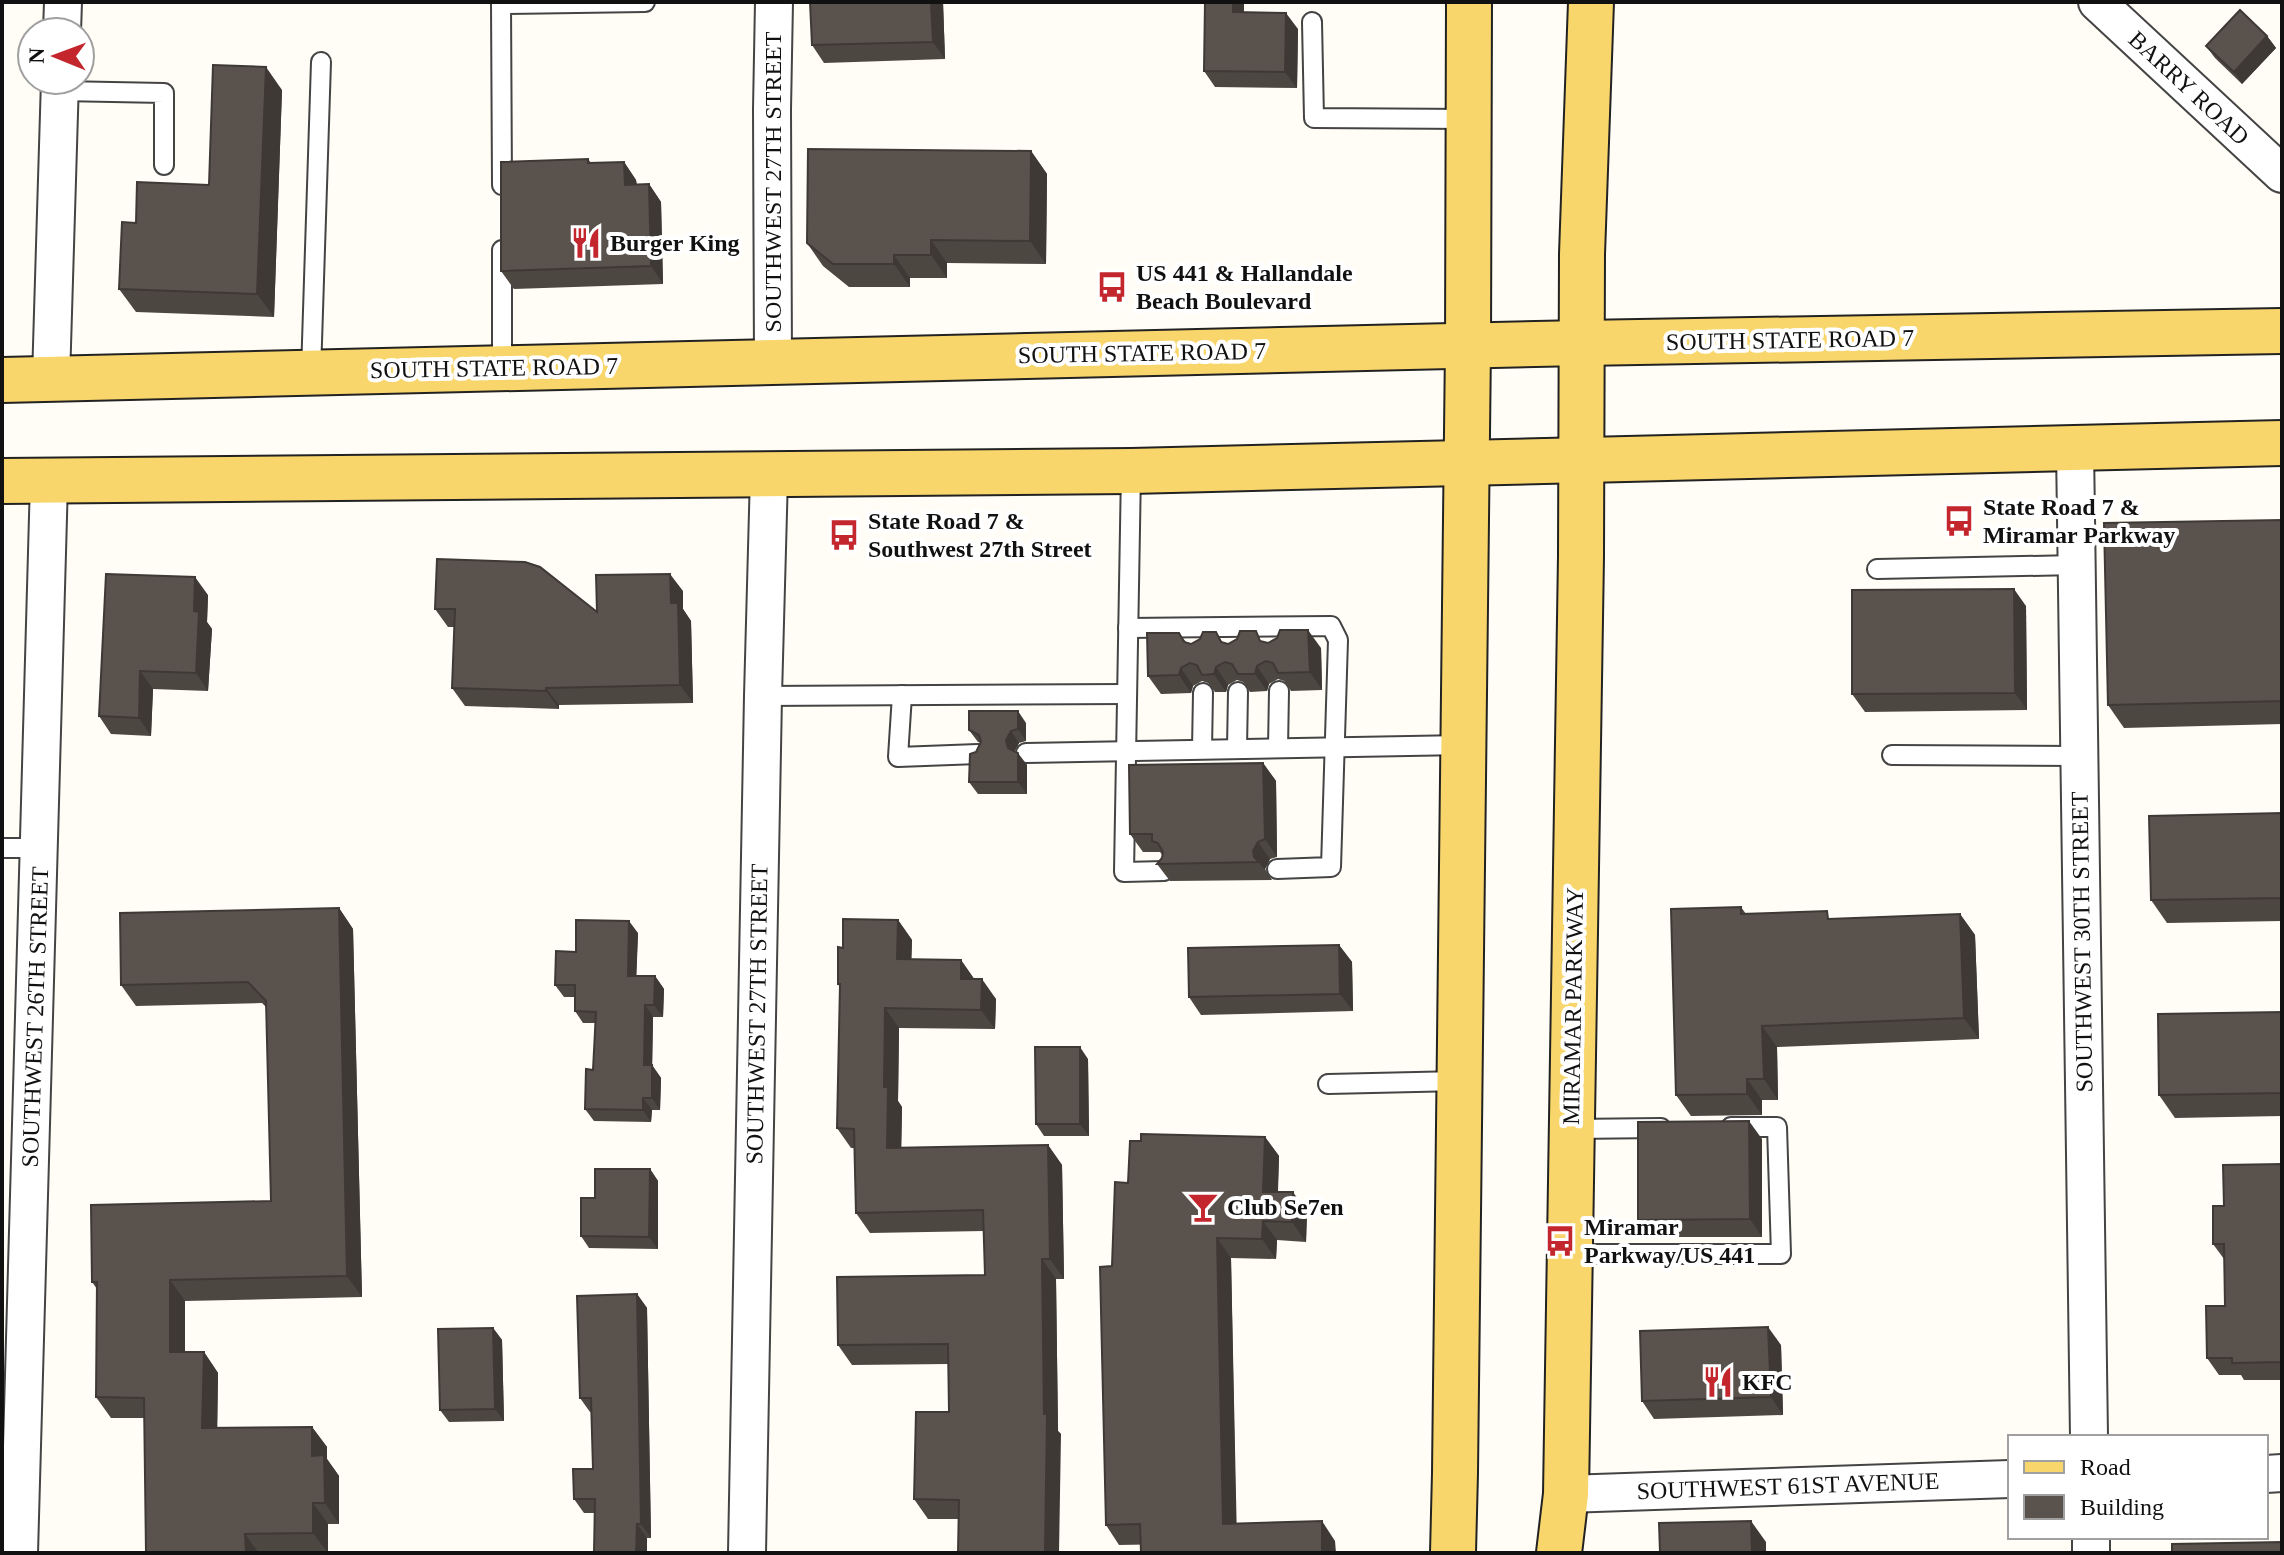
<svg xmlns="http://www.w3.org/2000/svg" width="2284" height="1555" font-family="'Times New Roman',serif">
	<style>
		.lines { fill: none; stroke-linecap: round; stroke-linejoin: round }
		.service-casing { stroke: #444; stroke-width: 22 }
		.minor-casing { stroke: #444; stroke-width: 40 }
		.primary-casing { stroke: #222; stroke-width: 48 }
		.service { stroke: #fff; stroke-width: 18 }
		.minor { stroke: #fff; stroke-width: 36 }
		.primary { stroke: #f9d66b; stroke-width: 44 }
		.wall { fill: #4d4742 }
		.shaded-wall { fill: #3f3936 }
		.building { fill: #5a524d; stroke: #3f3936; stroke-width: 2 }
		.labels { text-anchor: middle; stroke-width: 8; stroke-linejoin: round; paint-order: stroke }
		.street-label { font-size: 24px; fill: #111; stroke: #fff }
		.poi-label { font-size: 24px; font-weight: bold; fill: #111; stroke: #fff; text-anchor: start }
	</style>
	<rect width="100%" height="100%" fill="#fffdf5"/>
	<g class="lines">
		<defs>
			<g id="service">
				<polyline points="1312,22 1314,118 1469,119"/>
				<polyline points="60,91 164,93 164,165"/>
				<polyline points="502,185 501,4 645,2"/>
				<polyline points="502,250 502,368"/>
				<polyline points="311,373 321,62"/>
				<polyline points="1131,471 1124,872 1164,871"/>
				<polyline points="1877,569 2076,565"/>
				<polyline points="1128,628 1331,626 1338,640 1331,867 1277,869"/>
				<polyline points="902,695 898,757 978,754"/>
				<polyline points="763,696 1127,694"/>
				<polyline points="1237,748 1238,692"/>
				<polyline points="1278,748 1279,691"/>
				<polyline points="1202,749 1203,693"/>
				<polyline points="1026,753 1464,745"/>
				<polyline points="1892,755 2079,756"/>
				<polyline points="2,848 39,848"/>
				<polyline points="1328,1084 1460,1081"/>
				<polyline points="1572,1129 1661,1128"/>
				<polyline points="1570,1254 1781,1254 1777,1127 1731,1127"/>
			</g>
			<g id="minor">
				<polyline points="2097,2 2282,174"/>
				<polyline points="62,32 63,2"/>
				<polyline points="773,362 772,109 774,2"/>
				<polyline points="51,379 60,80"/>
				<polyline points="2075,448 2089,1437"/>
				<polyline points="2266,1474 2282,1473"/>
				<polyline points="1566,1494 2010,1479"/>
				<polyline points="2091,1537 2091,1553"/>
				<polyline points="19,1553 49,481"/>
				<polyline points="747,1553 763,696 769,475"/>
			</g>
			<g id="primary">
				<polyline points="2,380 1582,343 2282,331"/>
				<polyline points="2,481 1131,471 2282,443"/>
				<polyline points="1453,1553 1455,1473 1468,346 1469,2"/>
				<polyline points="1559,1553 1566,1494 1581,556 1582,254 1591,2"/>
			</g>
		</defs>
		<!-- service casing -->
		<use href="#service" class="service-casing"/>
		<!-- minor casing -->
		<use href="#minor" class="minor-casing"/>
		<!-- primary casing -->
		<use href="#primary" class="primary-casing"/>
		<!-- service -->
		<use href="#service" class="service"/>
		<!-- minor -->
		<use href="#minor" class="minor"/>
		<!-- primary -->
		<use href="#primary" class="primary"/>
	</g>
	<!-- wall -->
	<g class="wall">
		<polygon points="943,2 945,59 824,63 812,45"/>
		<polygon points="1244,12 1298,29 1297,88 1215,87 1204,71"/>
		<polygon points="2267,36 2276,48 2242,84 2215,58 2206,46"/>
		<polygon points="282,90 274,317 136,312 119,289 136,223 209,185"/>
		<polygon points="1031,151 1047,174 1046,264 947,263 947,278 910,278 910,287 849,287 823,266 807,243"/>
		<polygon points="588,159 591,163 624,162 636,180 637,184 649,184 661,202 663,284 514,289 501,271"/>
		<polygon points="2282,520 2282,724 2124,728 2108,705"/>
		<polygon points="683,591 683,609 691,621 693,703 559,705 559,709 465,706 452,688 454,627 448,627 435,609 597,612"/>
		<polygon points="208,595 207,622 212,629 208,691 153,689 151,736 111,734 99,716"/>
		<polygon points="2026,606 2027,710 1865,712 1852,694"/>
		<polygon points="1216,632 1223,643 1228,644 1263,642 1268,643 1321,648 1322,690 1291,691 1284,681 1278,679 1269,684 1267,691 1250,692 1243,682 1237,680 1228,685 1226,692 1215,692 1208,683 1202,681 1193,686 1191,693 1161,694 1148,676 1179,633 1186,642 1191,644"/>
		<polygon points="1026,723 1026,741 1019,743 1015,751 1027,765 1027,794 978,794 969,782 976,752 981,743 978,742 969,730"/>
		<polygon points="1263,763 1276,781 1277,857 1270,859 1265,869 1272,880 1170,881 1157,864 1162,858 1163,856 1160,852 1143,852 1130,834"/>
		<polygon points="2282,813 2282,921 2167,923 2151,900"/>
		<polygon points="1741,907 1746,914 1833,919 1960,914 1975,935 1979,1039 1777,1047 1778,1100 1762,1100 1762,1115 1691,1116 1676,1095"/>
		<polygon points="339,908 353,929 362,1297 185,1301 185,1352 204,1352 218,1373 217,1428 312,1427 327,1447 327,1459 339,1476 339,1524 328,1524 328,1553 146,1553 144,1418 111,1418 96,1397 97,1289 92,1282 271,1201 266,1007 262,1003 136,1006 121,985"/>
		<polygon points="898,920 912,940 911,960 961,960 974,979 996,999 995,1029 899,1028 898,1101 902,1107 901,1148 1048,1145 1062,1165 1064,1279 1056,1279 1058,1431 1061,1434 958,1519 928,1519 914,1499 949,1412 948,1364 852,1365 838,1345 985,1275 984,1231 870,1233 856,1213 854,1148 851,1148 837,1128 840,988 838,984 843,948"/>
		<polygon points="638,933 636,976 655,976 664,989 663,1017 653,1017 652,1065 661,1078 660,1110 652,1110 651,1122 594,1121 585,1109 593,1070 595,1023 583,1023 575,1011 575,997 564,997 555,985 576,952"/>
		<polygon points="1339,945 1352,962 1353,1011 1201,1015 1189,997"/>
		<polygon points="2282,1012 2282,1116 2175,1118 2159,1095"/>
		<polygon points="1088,1059 1089,1136 1044,1136 1036,1124"/>
		<polygon points="1265,1137 1279,1156 1278,1192 1307,1212 1306,1242 1277,1240 1276,1259 1231,1258 1236,1523 1335,1541 1119,1545 1106,1525 1112,1266 1128,1183 1141,1141"/>
		<polygon points="1762,1139 1762,1237 1650,1237 1638,1220"/>
		<polygon points="2282,1164 2282,1380 2244,1380 2241,1375 2219,1375 2207,1358 2225,1306 2224,1259 2213,1244 2224,1206"/>
		<polygon points="650,1169 658,1181 658,1249 589,1248 581,1236 595,1198"/>
		<polygon points="637,1294 647,1308 651,1538 647,1538 595,1513 584,1513 574,1499 593,1469 591,1412 590,1412 580,1398"/>
		<polygon points="493,1328 502,1340 504,1421 449,1422 440,1410"/>
		<polygon points="1781,1345 1783,1415 1654,1419 1642,1401"/>
	</g>
	<!-- shaded-wall -->
	<g class="shaded-wall">
		<polygon points="931,2 943,2 945,59 933,42"/>
		<polygon points="1233,2 1244,2 1244,28 1233,12"/>
		<polygon points="1286,13 1298,29 1297,88 1285,72"/>
		<polygon points="2267,36 2276,48 2242,84 2234,72"/>
		<polygon points="266,67 282,90 274,317 257,294"/>
		<polygon points="1031,151 1047,174 1046,264 1030,241"/>
		<polygon points="624,162 636,180 637,203 625,185"/>
		<polygon points="649,184 661,202 663,284 651,266"/>
		<polygon points="931,240 947,263 947,278 931,255"/>
		<polygon points="894,255 910,278 910,287 894,264"/>
		<polygon points="670,574 683,591 683,609 691,621 693,703 680,685 671,603"/>
		<polygon points="195,577 208,595 207,622 212,629 208,691 196,673 194,611"/>
		<polygon points="2014,589 2026,606 2027,710 2015,693"/>
		<polygon points="1308,630 1321,648 1322,690 1310,672"/>
		<polygon points="1257,666 1269,684 1267,691 1255,674"/>
		<polygon points="1216,667 1228,685 1226,692 1214,674"/>
		<polygon points="1181,668 1193,686 1191,693 1179,675"/>
		<polygon points="140,671 153,689 151,736 139,718"/>
		<polygon points="546,688 559,705 559,709 546,691"/>
		<polygon points="1018,711 1026,723 1026,741 1018,729"/>
		<polygon points="1011,731 1019,743 1014,752 1008,748 1006,740"/>
		<polygon points="1018,753 1027,765 1027,794 1018,782"/>
		<polygon points="1263,763 1276,781 1277,857 1265,839"/>
		<polygon points="1258,842 1270,859 1265,869 1266,871 1254,857 1253,851"/>
		<polygon points="339,908 353,929 362,1297 347,1276"/>
		<polygon points="1960,914 1975,935 1979,1039 1964,1018"/>
		<polygon points="898,920 912,940 911,979 897,959"/>
		<polygon points="629,921 638,933 636,988 628,976"/>
		<polygon points="1339,945 1352,962 1353,1011 1340,994"/>
		<polygon points="961,960 975,980 961,979"/>
		<polygon points="655,976 664,989 663,1017 654,1005"/>
		<polygon points="982,979 996,999 995,1029 981,1010"/>
		<polygon points="645,1005 653,1017 652,1077 644,1065"/>
		<polygon points="885,1008 899,1028 898,1101 902,1107 901,1168 887,1148 884,1087"/>
		<polygon points="1762,1026 1777,1047 1778,1100 1764,1079"/>
		<polygon points="1080,1047 1088,1059 1089,1136 1080,1124"/>
		<polygon points="652,1065 661,1078 660,1110 652,1098"/>
		<polygon points="1747,1079 1762,1100 1762,1115 1747,1094"/>
		<polygon points="643,1098 652,1110 651,1122 643,1110"/>
		<polygon points="1749,1121 1762,1139 1762,1237 1750,1219"/>
		<polygon points="1265,1137 1279,1156 1277,1211 1263,1192"/>
		<polygon points="1048,1145 1062,1165 1064,1279 1050,1259"/>
		<polygon points="650,1169 658,1181 658,1249 649,1237"/>
		<polygon points="1293,1192 1307,1212 1306,1242 1292,1222"/>
		<polygon points="1263,1221 1277,1240 1276,1259 1262,1239"/>
		<polygon points="1217,1238 1231,1258 1237,1543 1223,1524"/>
		<polygon points="1042,1259 1056,1279 1058,1431 1061,1434 1059,1553 1045,1553 1044,1414"/>
		<polygon points="170,1280 185,1301 185,1373 170,1352"/>
		<polygon points="637,1294 647,1308 651,1538 641,1524"/>
		<polygon points="1768,1327 1781,1345 1783,1415 1771,1397"/>
		<polygon points="493,1328 502,1340 504,1421 495,1409"/>
		<polygon points="204,1352 218,1373 217,1449 202,1428"/>
		<polygon points="312,1427 327,1447 327,1459 339,1476 339,1524 325,1503 312,1456"/>
		<polygon points="313,1503 328,1524 328,1553 313,1533"/>
		<polygon points="1322,1521 1335,1541 1336,1553 1322,1553"/>
		<polygon points="1751,1521 1766,1542 1766,1553 1752,1553"/>
		<polygon points="637,1524 647,1538 647,1553 636,1553"/>
		<polygon points="245,1534 259,1553 246,1553"/>
	</g>
	<!-- building -->
	<g class="building">
		<polygon points="810,2 931,2 933,42 812,45"/>
		<polygon points="1205,2 1233,2 1233,12 1286,13 1285,72 1204,71"/>
		<polygon points="2240,10 2267,36 2234,72 2206,46"/>
		<polygon points="213,65 266,67 257,294 119,289 122,222 136,223 137,182 209,185"/>
		<polygon points="808,149 1031,151 1030,241 931,240 931,255 894,255 894,264 833,264 807,243"/>
		<polygon points="588,159 588,163 624,162 625,185 649,184 651,266 501,271 501,162"/>
		<polygon points="2282,520 2282,701 2108,705 2104,523"/>
		<polygon points="437,559 525,562 540,567 597,612 596,575 670,574 671,603 678,603 680,685 546,688 546,691 452,688 455,609 435,609"/>
		<polygon points="106,574 195,577 194,611 199,612 196,673 140,671 139,718 99,716"/>
		<polygon points="2014,589 2015,693 1852,694 1852,590"/>
		<polygon points="1280,630 1308,630 1310,672 1278,673 1273,663 1266,661 1257,666 1255,674 1238,674 1232,664 1225,662 1216,667 1214,674 1202,675 1197,665 1190,663 1181,668 1179,675 1148,676 1147,633 1179,633 1184,642 1191,644 1200,639 1203,632 1216,632 1221,642 1228,644 1237,639 1240,631 1256,631 1260,641 1268,643 1277,638"/>
		<polygon points="969,711 1018,711 1018,729 1011,731 1006,740 1008,748 1018,753 1018,782 969,782 970,754 976,752 981,742 979,735 969,730"/>
		<polygon points="1263,763 1265,839 1258,842 1253,851 1254,857 1259,862 1157,864 1162,858 1163,852 1158,843 1152,841 1152,834 1130,834 1129,765"/>
		<polygon points="2282,813 2282,898 2151,900 2149,816"/>
		<polygon points="1741,907 1741,914 1827,911 1828,919 1960,914 1964,1018 1762,1026 1764,1079 1747,1079 1747,1094 1676,1095 1671,909"/>
		<polygon points="339,908 347,1276 170,1280 170,1352 204,1352 202,1428 312,1427 312,1456 324,1455 325,1503 313,1503 313,1533 245,1534 246,1553 146,1553 144,1398 96,1397 97,1282 92,1282 91,1205 271,1201 266,1001 248,982 121,985 120,913"/>
		<polygon points="843,919 898,920 897,959 961,960 961,979 982,979 981,1010 885,1008 884,1087 888,1087 887,1148 1048,1145 1050,1259 1042,1259 1044,1414 1047,1414 1045,1553 958,1553 959,1500 914,1499 916,1412 949,1412 948,1344 838,1345 837,1277 985,1275 983,1210 856,1213 854,1129 837,1128 840,984 838,984 838,947 843,948"/>
		<polygon points="576,920 629,921 628,976 655,976 654,1005 645,1005 644,1065 652,1065 652,1098 643,1098 643,1110 585,1109 586,1069 593,1070 596,1012 575,1011 575,985 555,985 556,951 576,952"/>
		<polygon points="1339,945 1340,994 1189,997 1188,948"/>
		<polygon points="2282,1012 2282,1093 2159,1095 2158,1014"/>
		<polygon points="1035,1047 1080,1047 1080,1124 1036,1124"/>
		<polygon points="1749,1121 1750,1219 1638,1220 1638,1122"/>
		<polygon points="1141,1134 1265,1137 1263,1192 1293,1192 1292,1222 1263,1221 1262,1239 1217,1238 1223,1524 1322,1521 1322,1553 1141,1553 1140,1524 1106,1525 1100,1267 1112,1266 1115,1182 1128,1183 1130,1141 1141,1141"/>
		<polygon points="2282,1164 2282,1362 2232,1363 2232,1358 2207,1358 2206,1306 2225,1306 2224,1244 2213,1244 2213,1206 2224,1206 2223,1165"/>
		<polygon points="595,1169 650,1169 649,1237 581,1236 581,1198 595,1198"/>
		<polygon points="637,1294 641,1524 637,1524 636,1553 594,1553 595,1499 574,1499 573,1469 593,1469 591,1398 580,1398 577,1296"/>
		<polygon points="1768,1327 1771,1397 1642,1401 1640,1331"/>
		<polygon points="493,1328 495,1409 440,1410 438,1329"/>
		<polygon points="1751,1521 1752,1553 1660,1553 1659,1523"/>
		<polygon points="2282,1542 2282,1553 2172,1553 2172,1544"/>
	</g>
	<!-- icons -->
	<defs>
		<symbol id="restaurant-bare" viewBox="-9 -9 18 18"><path d="M-5-6h1v4h1v-4h1v4h1v-4h1v5L-1.5 .5V6h-2V.5L-5-1ZM5-6V6H3V1.5H1.5Q1.5-4 5-6Z" fill="#c4262e" stroke="#fff" stroke-width="2.5" paint-order="stroke"/></symbol>
		<symbol id="bus-bare" viewBox="-9 -9 18 18"><path d="M-5-6H5V4H4V6H2V4H-2V6H-4V4H-5ZM-3.5-4V0h7V-4ZM-3.5 1.2v1.5H-2V1.2ZM2 1.2v1.5H3.5V1.2Z" fill="#c4262e" stroke="#fff" stroke-width="2.5" paint-order="stroke"/></symbol>
		<symbol id="bar-bare" viewBox="-9 -9 18 18"><path d="M-6-5H6L.8 .8V4.5H3.5V6h-7V4.5H-.8V.8Z" fill="#c4262e" stroke="#fff" stroke-width="2.5" paint-order="stroke"/></symbol>
	</defs>
	<g fill-rule="evenodd">
		<use href="#restaurant-bare" x="564" y="221" width="44" height="44"/>
		<use href="#bus-bare" x="1090" y="265" width="44" height="44"/>
		<use href="#bus-bare" x="1937" y="499" width="44" height="44"/>
		<use href="#bus-bare" x="822" y="513" width="44" height="44"/>
		<use href="#bar-bare" x="1181" y="1185" width="44" height="44"/>
		<use href="#bus-bare" x="1538" y="1219" width="44" height="44"/>
		<use href="#restaurant-bare" x="1696" y="1360" width="44" height="44"/>
	</g>
	<g class="labels">
		<!-- street labels -->
		<g class="street-label">
			<text transform="translate(2189 88) rotate(43)" y="8">BARRY ROAD</text>
			<text transform="translate(773 182) rotate(-90)" y="8">SOUTHWEST 27TH STREET</text>
			<text transform="translate(1790 340) rotate(-1)" y="8">SOUTH STATE ROAD 7</text>
			<text transform="translate(1142 353) rotate(-1)" y="8">SOUTH STATE ROAD 7</text>
			<text transform="translate(494 368) rotate(-1)" y="8">SOUTH STATE ROAD 7</text>
			<text transform="translate(2082 942) rotate(-91)" y="8">SOUTHWEST 30TH STREET</text>
			<text transform="translate(1573 1006) rotate(-89)" y="8">MIRAMAR PARKWAY</text>
			<text transform="translate(757 1014) rotate(-89)" y="8">SOUTHWEST 27TH STREET</text>
			<text transform="translate(35 1017) rotate(-88)" y="8">SOUTHWEST 26TH STREET</text>
			<text transform="translate(1788 1486) rotate(-2)" y="8">SOUTHWEST 61ST AVENUE</text>
		</g>
		<!-- poi labels -->
		<g class="poi-label">
			<text x="610" y="251">Burger King</text>
			<text x="1136" y="281">US 441 &amp; Hallandale<tspan x="1136" dy="28">Beach Boulevard</tspan></text>
			<text x="1983" y="515">State Road 7 &amp;<tspan x="1983" dy="28">Miramar Parkway</tspan></text>
			<text x="868" y="529">State Road 7 &amp;<tspan x="868" dy="28">Southwest 27th Street</tspan></text>
			<text x="1227" y="1215">Club Se7en</text>
			<text x="1584" y="1235">Miramar<tspan x="1584" dy="28">Parkway/US 441</tspan></text>
			<text x="1742" y="1390">KFC</text>
		</g>
	</g>
	<!-- border -->
	<rect width="2284" height="1555" fill="none" stroke="#111111" stroke-width="8"/>
	<!-- legend -->
	<rect x="2008" y="1435" width="260" height="104" fill="#ffffff" stroke="#a0a0a0" stroke-width="2"/>
	<rect x="2024" y="1461" width="40" height="12" fill="#f9d66b" stroke="#a0a0a0" stroke-width="2"/>
	<text x="2080" y="1475" font-size="24" fill="#111111">Road</text>
	<rect x="2024" y="1495" width="40" height="24" fill="#5a524d" stroke="#a0a0a0" stroke-width="2"/>
	<text x="2080" y="1515" font-size="24" fill="#111111">Building</text>
	<!-- north arrow -->
	<g transform="translate(56 56) rotate(271)"><circle r="38" fill="#ffffff" stroke="#a0a0a0" stroke-width="2"/>
	<path d="M0-6L14 30L0 20L-14 30Z" fill="#c4262e"/>
	<text y="-12" font-size="22" font-weight="bold" text-anchor="middle" fill="#111111">N</text>
	</g>
</svg>
